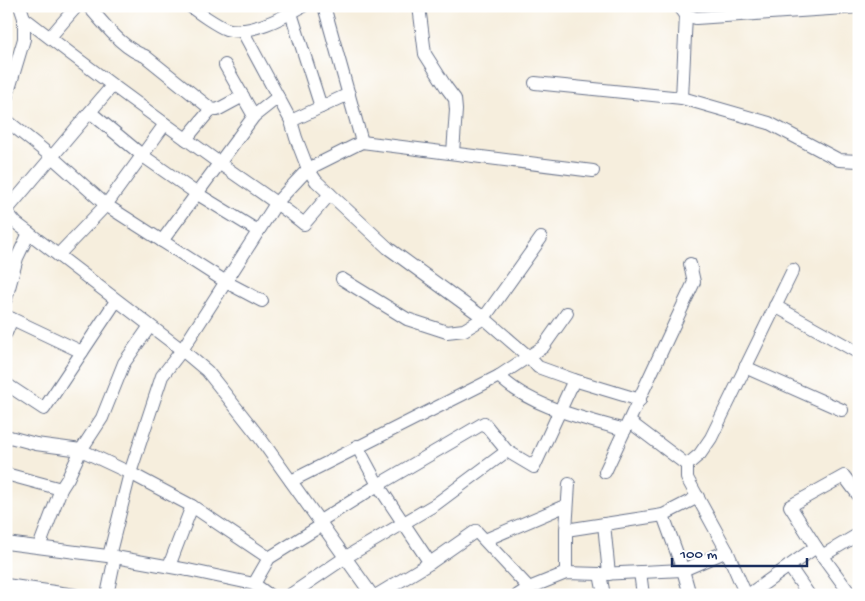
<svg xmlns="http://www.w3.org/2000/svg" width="865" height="601" font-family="'Gochi Hand',sans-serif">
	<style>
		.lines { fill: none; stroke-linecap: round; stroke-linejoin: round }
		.minor-casing { stroke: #68728a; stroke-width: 14 }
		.minor { stroke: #fff; stroke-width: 12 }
	</style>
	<rect width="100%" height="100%" fill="#fff"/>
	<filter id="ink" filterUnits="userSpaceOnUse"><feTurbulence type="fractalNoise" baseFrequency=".02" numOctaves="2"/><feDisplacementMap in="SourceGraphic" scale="10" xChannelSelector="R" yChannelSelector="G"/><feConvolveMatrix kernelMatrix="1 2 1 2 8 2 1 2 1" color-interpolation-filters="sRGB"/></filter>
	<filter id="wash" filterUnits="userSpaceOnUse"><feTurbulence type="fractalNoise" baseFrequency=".0096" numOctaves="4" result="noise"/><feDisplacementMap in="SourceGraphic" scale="20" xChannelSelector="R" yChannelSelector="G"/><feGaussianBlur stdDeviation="1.12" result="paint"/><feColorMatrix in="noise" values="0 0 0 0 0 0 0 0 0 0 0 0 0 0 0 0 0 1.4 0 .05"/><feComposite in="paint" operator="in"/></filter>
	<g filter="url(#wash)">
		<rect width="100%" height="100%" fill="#f6eedd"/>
	</g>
	<g filter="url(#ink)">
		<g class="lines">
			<defs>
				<g id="minor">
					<path d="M 88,6 C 105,24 122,49 145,56 L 211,109 L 217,110 L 243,96"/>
					<path d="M 190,6 C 197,12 218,26 226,29 C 249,36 284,17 303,6"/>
					<polyline points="324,6 362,142"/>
					<polyline points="419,6 425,54 446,87 455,99 456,110 453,153"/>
					<polyline points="679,6 686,15 696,18 859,7"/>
					<polyline points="291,13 321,107"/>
					<path d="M 24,18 C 86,66 148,112 211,157 C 242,180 274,200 304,224 L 330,194"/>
					<polyline points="242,30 291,121 296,138 308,169 316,181 388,248 484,318 529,357 538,367 574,380 640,400"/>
					<polyline points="50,37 77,6"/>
					<polyline points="225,65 254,116"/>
					<polyline points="535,83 682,98 769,123 839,160 859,161"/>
					<polyline points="682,98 686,15"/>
					<polyline points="6,99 24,39 24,18 20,6"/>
					<polyline points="90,112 143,156 196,193 258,231"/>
					<polyline points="6,120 52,157 106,205 226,282 262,301"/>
					<polyline points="291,121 349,94"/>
					<polyline points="186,139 211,109"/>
					<polyline points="6,211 16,223 182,350 207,371 260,438 372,595"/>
					<polyline points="6,211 112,86"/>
					<polyline points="162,241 254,116 278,97"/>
					<polyline points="58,255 106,205 165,124"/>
					<polyline points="342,279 407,319 447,332 464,330 484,318 541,238"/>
					<polyline points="6,299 17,258 29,233"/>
					<polyline points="775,306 859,353"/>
					<polyline points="6,316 82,352"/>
					<polyline points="6,333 12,319"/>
					<polyline points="745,367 842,410"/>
					<path d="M 499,376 C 530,407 583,418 625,430"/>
					<polyline points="6,384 44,409 116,301"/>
					<polyline points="630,422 687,465 700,454 711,438 793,270"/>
					<polyline points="6,436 36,444 81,450 130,473 192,506 269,558"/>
					<polyline points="357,446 378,485 430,563"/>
					<polyline points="687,465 687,478 727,551 746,595"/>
					<polyline points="605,472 694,282 690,264"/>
					<polyline points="6,474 61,489"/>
					<polyline points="291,481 499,376 543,347 567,313"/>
					<polyline points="663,515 683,570 690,595"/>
					<polyline points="320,521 378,485 484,423 507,451 534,467 574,380"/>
					<polyline points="604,524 609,574"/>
					<polyline points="566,530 663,515 698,497"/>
					<polyline points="485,540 567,505"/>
					<polyline points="6,543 115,557 188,570 254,584 269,595"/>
					<polyline points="39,547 61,489 68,478 81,450 102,418 124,363 150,326"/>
					<polyline points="109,556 130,473 162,376 182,350 277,202 308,169 362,142 593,171"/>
					<polyline points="822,556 859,534"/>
					<polyline points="169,566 192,506"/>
					<polyline points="789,566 809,595"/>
					<polyline points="640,572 643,595"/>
					<polyline points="566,573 566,530 569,484"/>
					<polyline points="600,574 604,595"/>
					<polyline points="254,584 269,558 322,525"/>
					<polyline points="6,585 75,595"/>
					<polyline points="107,595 115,557"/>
					<polyline points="290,595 346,557 436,504 507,451"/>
					<polyline points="377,595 430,563 476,531 529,588"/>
					<polyline points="518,595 529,588 566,573 600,574 683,570 727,551"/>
					<polyline points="748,595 816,547"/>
					<polyline points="851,595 816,547 790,506 844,476 859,496"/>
				</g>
			</defs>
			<!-- minor casing -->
			<use href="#minor" class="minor-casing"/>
			<!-- minor -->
			<use href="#minor" class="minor"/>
		</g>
	</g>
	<!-- margin -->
	<rect width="865" height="601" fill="none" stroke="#fff" stroke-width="25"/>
	<!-- scale -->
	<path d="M672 558v8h135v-8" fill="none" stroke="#1b2f5e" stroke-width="2.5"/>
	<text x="680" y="558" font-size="15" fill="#1b2f5e" stroke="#ffffff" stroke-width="4" paint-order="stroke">100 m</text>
</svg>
